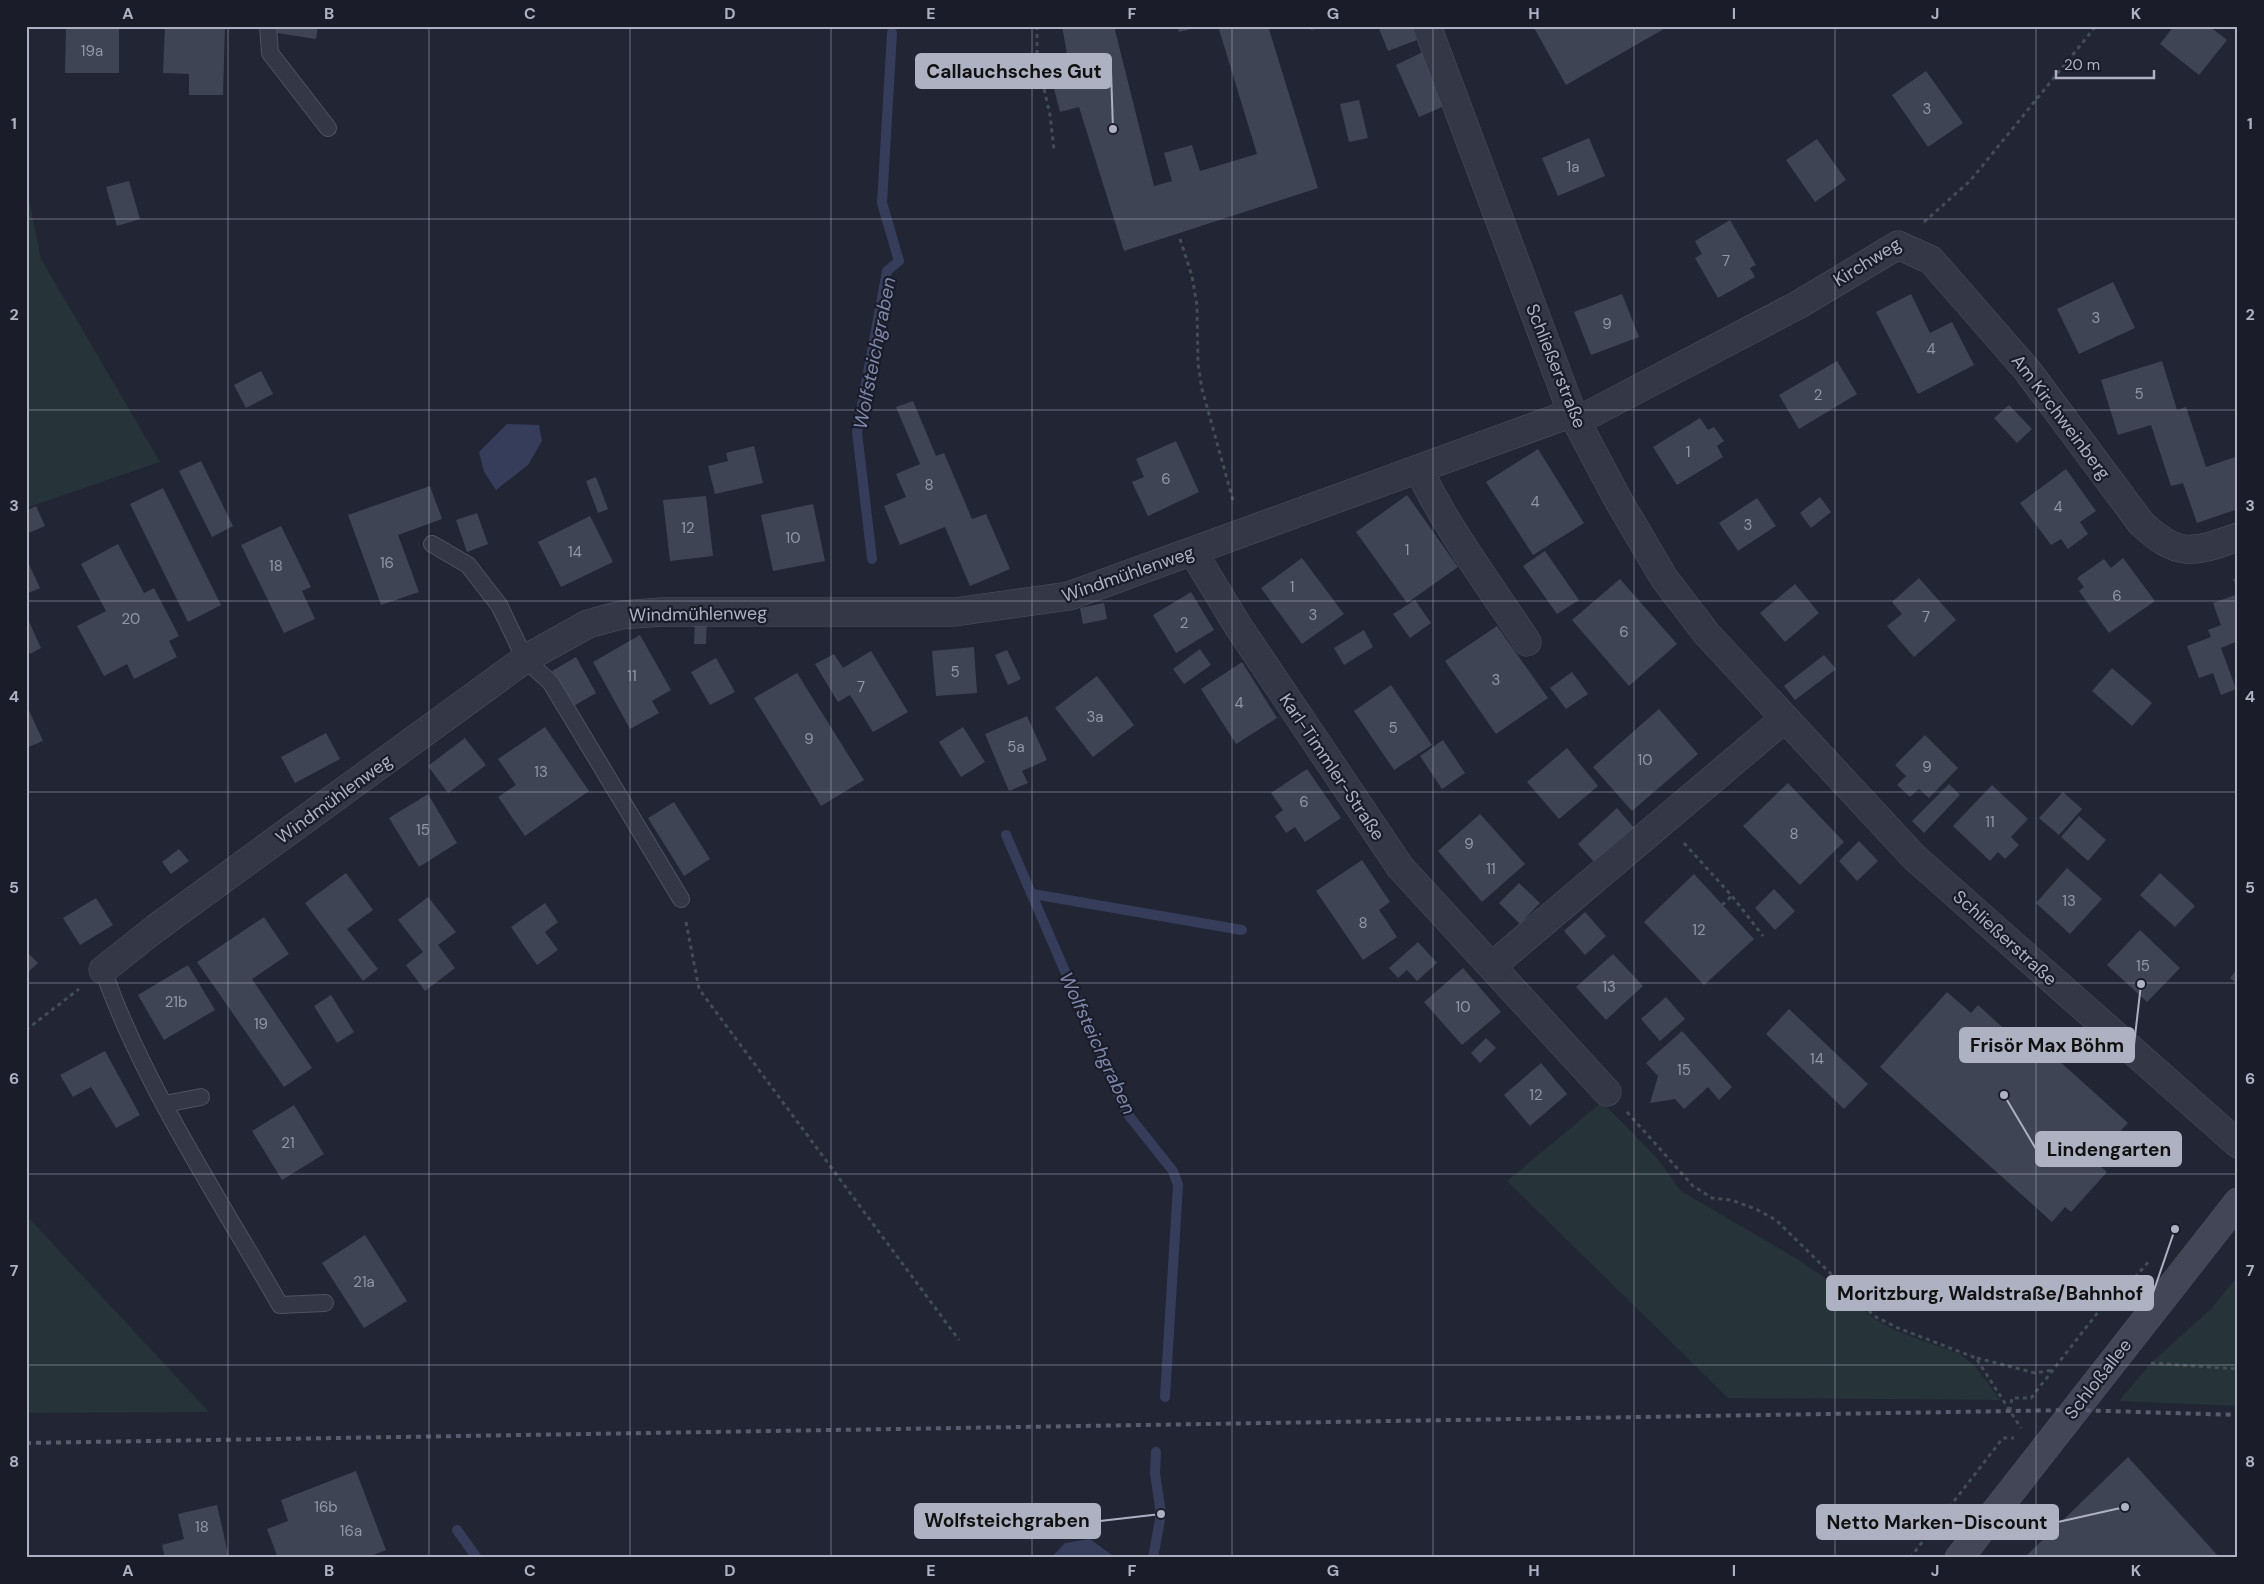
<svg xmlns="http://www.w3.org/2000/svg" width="2264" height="1584" font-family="'DM Sans',sans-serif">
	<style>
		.green { fill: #263338 }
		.water { fill: #363d5a }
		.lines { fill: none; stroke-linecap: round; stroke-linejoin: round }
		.stream { stroke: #363d5a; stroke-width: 10 }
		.building { fill: #3f4455 }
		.lane-casing { stroke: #4f5260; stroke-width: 18 }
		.street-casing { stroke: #4f5260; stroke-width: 29 }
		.secondary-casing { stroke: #4f5260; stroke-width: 29 }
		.path { stroke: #424e55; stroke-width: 3; stroke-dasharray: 4 4; stroke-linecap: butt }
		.lane { stroke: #343745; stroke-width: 16 }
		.street { stroke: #343745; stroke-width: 28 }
		.secondary { stroke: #434657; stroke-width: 28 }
		.rail { stroke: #585c6d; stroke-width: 4; stroke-dasharray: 5 5; stroke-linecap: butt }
		.grid { fill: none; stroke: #aeb1c2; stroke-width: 1; stroke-opacity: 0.55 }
		.labels { text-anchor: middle; stroke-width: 4.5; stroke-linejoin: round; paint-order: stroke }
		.number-label { font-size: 15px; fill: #9296a7 }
		.street-label { font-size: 18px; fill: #aeb1c2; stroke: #1a1d29 }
		.water-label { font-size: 19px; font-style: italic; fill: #8089ad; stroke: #1a1d29 }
		.leader { fill: none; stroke: #aeb1c2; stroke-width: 2 }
		.callout-dot { fill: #aeb1c2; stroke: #1a1d29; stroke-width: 2 }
		.callout { fill: #aeb1c2; stroke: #aeb1c2; stroke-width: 2 }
		.callout-label { font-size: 19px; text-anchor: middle; font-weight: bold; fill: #111 }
		.neatline { fill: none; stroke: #aeb1c2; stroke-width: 2 }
		.grid-label { font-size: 16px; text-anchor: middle; font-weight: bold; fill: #aeb1c2 }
	</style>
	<rect width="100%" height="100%" fill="#212534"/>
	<!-- green -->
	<g class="green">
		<polygon points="26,185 41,259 160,462 26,508"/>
		<polygon points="1602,1102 1656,1157 1681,1191 1797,1259 1834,1284 1873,1318 1896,1331 1960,1354 1975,1366 2000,1400 1728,1398 1507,1181"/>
		<polygon points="26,1215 209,1412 26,1413"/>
		<polygon points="2238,1276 2238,1406 2119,1401 2151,1363 2211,1309"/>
	</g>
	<!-- water -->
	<g class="water">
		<polygon points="507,424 539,425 542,441 528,465 496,490 484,472 479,452"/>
		<polygon points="1090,1539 1116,1558 1051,1558 1065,1543"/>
	</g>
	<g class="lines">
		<!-- stream -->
		<g class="stream">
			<polyline points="872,559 857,432 887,271 899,261 882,203 892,33"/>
			<polyline points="1006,835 1126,1112 1173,1171 1178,1185 1165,1397"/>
			<polyline points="1033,894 1242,930"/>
			<polyline points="457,1530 477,1558"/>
			<polyline points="1153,1558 1161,1514 1155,1473 1156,1452"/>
		</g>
	</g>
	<!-- building -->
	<g class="building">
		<polygon points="165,26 225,26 223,95 189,95 189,74 163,73"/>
		<polygon points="272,26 318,26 316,39 271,32"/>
		<polygon points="1062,26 1114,26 1154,186 1172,181 1164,153 1192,145 1200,171 1257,154 1218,26 1268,26 1318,188 1124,251 1079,107 1060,112 1052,81 1071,76"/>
		<polygon points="1177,26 1199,26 1199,27 1179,32"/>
		<polygon points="1310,26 1327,26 1327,27 1311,30"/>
		<polygon points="1378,26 1412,26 1417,40 1388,51"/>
		<polygon points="1533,26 1669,26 1566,85"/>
		<polygon points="2174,26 2209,26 2227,40 2199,75 2160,44"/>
		<polygon points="66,28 119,28 119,73 65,73"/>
		<polygon points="1425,51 1449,104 1419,117 1396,65"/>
		<polygon points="1926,71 1963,123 1928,147 1892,95"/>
		<polygon points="1359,100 1368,138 1349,142 1340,104"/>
		<polygon points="1589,138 1605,176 1558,196 1542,158"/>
		<polygon points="1817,139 1846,180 1815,202 1786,160"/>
		<polygon points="129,181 140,219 117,226 106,187"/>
		<polygon points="1730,220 1756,265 1750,268 1755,277 1718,298 1695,258 1702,254 1695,241"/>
		<polygon points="2113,282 2135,328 2079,354 2057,309"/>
		<polygon points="1622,294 1639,337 1591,355 1574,312"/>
		<polygon points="1911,294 1930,333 1952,322 1974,365 1918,394 1876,312"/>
		<polygon points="1837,361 1857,394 1799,429 1779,395"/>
		<polygon points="2162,361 2177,410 2186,407 2206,467 2238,456 2238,509 2197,523 2183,483 2171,486 2151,425 2118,435 2101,380"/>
		<polygon points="261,371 273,394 246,408 234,385"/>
		<polygon points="913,401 936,456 944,453 972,519 986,514 1010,569 970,586 945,527 900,545 884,506 906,497 896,474 920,464 896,407"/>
		<polygon points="2009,405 2032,429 2017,443 1994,418"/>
		<polygon points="1700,418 1708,430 1714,427 1724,441 1717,446 1723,457 1677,485 1653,447"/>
		<polygon points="1176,441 1199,492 1148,516 1132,482 1144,477 1136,459"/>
		<polygon points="754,446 763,483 715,494 708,466 728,461 726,453"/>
		<polygon points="1538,449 1584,523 1533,555 1486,482"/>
		<polygon points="201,461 233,526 212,537 179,471"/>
		<polygon points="2066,469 2096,511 2080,522 2088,534 2068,549 2061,539 2051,545 2020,503"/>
		<polygon points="596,477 608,509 598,513 586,481"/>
		<polygon points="430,486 442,519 398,535 419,592 381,605 348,515"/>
		<polygon points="163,488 221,605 188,622 130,504"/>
		<polygon points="1407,495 1458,567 1407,603 1356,532"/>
		<polygon points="706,496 713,556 670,561 663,500"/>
		<polygon points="1820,497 1831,512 1811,528 1800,513"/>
		<polygon points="1757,498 1776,526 1738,551 1719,523"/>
		<polygon points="813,504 825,561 773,571 761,515"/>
		<polygon points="36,506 45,526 26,534 26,511"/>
		<polygon points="477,513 488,544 467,552 456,520"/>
		<polygon points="590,516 613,562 561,587 538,542"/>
		<polygon points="281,526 311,587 302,591 315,619 284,633 241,545"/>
		<polygon points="118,544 144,593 154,588 179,636 169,641 177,657 134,679 127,664 104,676 77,626 106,611 81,564"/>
		<polygon points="1545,551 1579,600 1557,614 1523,566"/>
		<polygon points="26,558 40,588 26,594"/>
		<polygon points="1302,558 1344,614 1302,644 1261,588"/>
		<polygon points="2123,558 2155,601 2109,633 2079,591 2084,587 2077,578 2104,559 2111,568"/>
		<polygon points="1919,578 1956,620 1914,657 1887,626 1902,614 1892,602"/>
		<polygon points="2238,578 2238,590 2233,579"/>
		<polygon points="1620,579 1677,644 1629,686 1572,620"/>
		<polygon points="1795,584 1819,613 1785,642 1760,613"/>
		<polygon points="1191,592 1214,630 1176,653 1153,615"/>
		<polygon points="2238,594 2238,641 2221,648 2236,689 2221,695 2213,673 2199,678 2187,646 2211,637 2208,630 2221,625 2213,603"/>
		<polygon points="1415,600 1431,623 1410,638 1393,614"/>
		<polygon points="1104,603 1107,619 1083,624 1080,608"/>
		<polygon points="26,615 41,648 30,654 26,646"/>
		<polygon points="695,616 707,616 706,644 694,644"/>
		<polygon points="1497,626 1548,698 1496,734 1445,661"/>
		<polygon points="1364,630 1373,647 1344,665 1334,648"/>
		<polygon points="640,635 671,690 652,701 659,713 630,729 593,662"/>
		<polygon points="974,647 977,693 936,696 932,651"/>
		<polygon points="1200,649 1211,665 1184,684 1173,669"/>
		<polygon points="1007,650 1021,679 1008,685 995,655"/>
		<polygon points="871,651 908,712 873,732 850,695 838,702 815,664 834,654 843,668"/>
		<polygon points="1824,655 1836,669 1795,700 1784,686"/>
		<polygon points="576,657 596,693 572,707 552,671"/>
		<polygon points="716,658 735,692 710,705 691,672"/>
		<polygon points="1242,662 1277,718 1236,744 1201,689"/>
		<polygon points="2112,668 2152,703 2132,726 2092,691"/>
		<polygon points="1572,672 1588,694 1566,709 1550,688"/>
		<polygon points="797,673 864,780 821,806 754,698"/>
		<polygon points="1097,676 1134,725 1093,757 1055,708"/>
		<polygon points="1391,685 1432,745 1394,770 1354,711"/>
		<polygon points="26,704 43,741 26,748"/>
		<polygon points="1659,709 1698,754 1632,811 1593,767"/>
		<polygon points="1027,716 1047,760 1022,771 1028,783 1009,791 985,734"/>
		<polygon points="545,727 589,791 525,836 498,797 516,785 498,759"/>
		<polygon points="963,727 985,762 961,777 939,742"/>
		<polygon points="326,733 340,759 295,783 281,757"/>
		<polygon points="1925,735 1958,768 1929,798 1919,789 1910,797 1897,785 1906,776 1895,765"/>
		<polygon points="465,738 486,765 448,793 428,766"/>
		<polygon points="1443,740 1465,773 1442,789 1420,756"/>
		<polygon points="1567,748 1598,786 1559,819 1527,782"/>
		<polygon points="1307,769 1341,818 1305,842 1295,827 1286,833 1275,816 1283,810 1271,793"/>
		<polygon points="1788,783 1844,842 1800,885 1743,826"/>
		<polygon points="1949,784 1960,795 1924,833 1912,821"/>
		<polygon points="1992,785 2028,819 2011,837 2019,845 2005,859 1998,852 1990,861 1953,826"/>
		<polygon points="2063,792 2082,809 2059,835 2039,818"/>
		<polygon points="428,794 457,843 419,867 389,818"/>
		<polygon points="674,802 710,859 684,876 648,818"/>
		<polygon points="1617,808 1634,828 1595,863 1578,844"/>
		<polygon points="1480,814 1525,864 1482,902 1438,851"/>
		<polygon points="2079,816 2106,840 2088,861 2061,837"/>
		<polygon points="1859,841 1878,861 1857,881 1839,861"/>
		<polygon points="179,849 189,861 171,874 162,862"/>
		<polygon points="1362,860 1390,902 1379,910 1397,937 1363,960 1316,891"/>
		<polygon points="2067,868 2102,899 2070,934 2036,903"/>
		<polygon points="346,873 373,910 347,929 378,969 363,981 305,903"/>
		<polygon points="2160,873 2195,906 2175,927 2140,895"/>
		<polygon points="1694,874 1754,939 1704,985 1644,922"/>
		<polygon points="1519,883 1540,903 1520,924 1499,903"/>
		<polygon points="1774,889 1795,911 1775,930 1755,908"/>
		<polygon points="428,897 456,932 438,945 455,968 425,991 406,965 423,952 398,920"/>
		<polygon points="96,898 113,925 80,945 63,918"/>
		<polygon points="545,903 558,922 545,932 558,950 537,965 511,927"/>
		<polygon points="1585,912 1606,936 1585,955 1564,931"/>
		<polygon points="264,917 289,954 252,979 312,1068 284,1087 197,962"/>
		<polygon points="2140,930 2180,968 2147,1002 2107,965"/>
		<polygon points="1418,942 1437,963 1417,981 1407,970 1398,978 1389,968"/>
		<polygon points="26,951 38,963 26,974"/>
		<polygon points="1613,954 1643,986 1606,1020 1576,987"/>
		<polygon points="188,965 215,1010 164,1040 138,995"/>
		<polygon points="1463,968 1501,1012 1462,1045 1424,1002"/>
		<polygon points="2238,968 2238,985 2230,978"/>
		<polygon points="1947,992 1971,1013 1978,1005 2037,1059 2046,1049 2128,1123 2116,1136 2121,1141 2099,1165 2107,1172 2071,1212 2065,1207 2052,1222 1880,1067"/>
		<polygon points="331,995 354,1032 337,1043 314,1006"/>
		<polygon points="1666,997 1685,1019 1660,1041 1641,1019"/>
		<polygon points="1789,1009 1868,1084 1844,1109 1766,1034"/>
		<polygon points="1682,1031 1732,1087 1719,1100 1708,1087 1684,1109 1675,1099 1650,1103 1658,1076 1646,1063"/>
		<polygon points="1486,1038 1496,1048 1480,1063 1471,1053"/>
		<polygon points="105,1051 140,1115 116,1128 91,1087 73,1097 60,1075"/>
		<polygon points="1541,1063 1567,1094 1530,1126 1504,1095"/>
		<polygon points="294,1105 324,1154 282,1180 252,1131"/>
		<polygon points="365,1235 407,1301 364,1328 322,1263"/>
		<polygon points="2128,1457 2220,1558 2024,1558"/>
		<polygon points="356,1471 386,1550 366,1558 278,1558 267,1529 288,1521 281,1500"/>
		<polygon points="217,1505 229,1558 165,1558 162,1545 184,1539 178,1514"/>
	</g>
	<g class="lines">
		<defs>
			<g id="lane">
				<polyline points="268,26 270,53 328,128"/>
				<polyline points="432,544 468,565 499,605 525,659 551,683 681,899"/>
				<path d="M 103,970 C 144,1086 219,1198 280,1305 L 325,1303"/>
				<polyline points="165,1104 201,1097"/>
			</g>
			<g id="street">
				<polyline points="1427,26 1572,413 1617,498 1664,578 1706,633 1914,857 2238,1144"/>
				<path d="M 1577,421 L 1798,305 L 1898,245 L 1931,260 L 2027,370 L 2141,523 C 2178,558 2193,553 2238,537"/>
				<path d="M 1419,470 C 1448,530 1490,586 1527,642"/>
				<polyline points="1193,552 1238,626 1400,867 1607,1092"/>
				<polyline points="1492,966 1785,718"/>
				<polyline points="103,970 156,928 525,659 588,624 621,615 662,612 955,612 1069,596 1572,413"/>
			</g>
			<polyline id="secondary" points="1959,1558 2238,1202"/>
		</defs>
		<!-- lane casing -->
		<use href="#lane" class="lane-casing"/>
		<!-- street casing -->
		<use href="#street" class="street-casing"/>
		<!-- secondary casing -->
		<use href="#secondary" class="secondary-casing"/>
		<!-- path -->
		<g class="path">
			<polyline points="1037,26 1037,58 1050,115 1054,150"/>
			<polyline points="1924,222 1970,181 2096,26"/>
			<polyline points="1180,239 1192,276 1197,306 1198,364 1202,389 1234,504"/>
			<polyline points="1684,843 1732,896 1763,936"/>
			<polyline points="1722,905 1732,896"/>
			<polyline points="686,922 699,989 959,1340"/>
			<polyline points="26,1030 79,989"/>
			<polyline points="1627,1112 1693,1186 1712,1198 1731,1200 1756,1209 1776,1220 1874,1316 1898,1328 1976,1358 2021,1428"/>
			<polyline points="2106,1302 2115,1310"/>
			<polyline points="1977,1358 2035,1373 2053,1370"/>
			<polyline points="2151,1363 2238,1369"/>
			<polyline points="2010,1411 2012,1398 2031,1398 2106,1302 2130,1283 2150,1260"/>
			<polyline points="1910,1558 2003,1438 2014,1438"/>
		</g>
		<!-- lane -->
		<use href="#lane" class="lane"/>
		<!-- street -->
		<use href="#street" class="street"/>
		<!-- secondary -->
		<use href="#secondary" class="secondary"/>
		<!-- rail -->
		<polyline class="rail" points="26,1443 2074,1410 2238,1415"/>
	</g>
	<!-- grid -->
	<path class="grid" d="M 228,26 L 228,1558M 429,26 L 429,1558M 630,26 L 630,1558M 831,26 L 831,1558M 1032,26 L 1032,1558M 1232,26 L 1232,1558M 1433,26 L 1433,1558M 1634,26 L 1634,1558M 1835,26 L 1835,1558M 2036,26 L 2036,1558M 26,219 L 2238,219M 26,410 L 2238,410M 26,601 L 2238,601M 26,792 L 2238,792M 26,983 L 2238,983M 26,1174 L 2238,1174M 26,1365 L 2238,1365"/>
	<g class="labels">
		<!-- number labels -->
		<g class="number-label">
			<text x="92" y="56">19a</text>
			<text x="1927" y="114">3</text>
			<text x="1573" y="172">1a</text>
			<text x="1726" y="266">7</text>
			<text x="2096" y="323">3</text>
			<text x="1607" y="329">9</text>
			<text x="1931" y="354">4</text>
			<text x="2139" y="399">5</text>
			<text x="1818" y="400">2</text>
			<text x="1688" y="457">1</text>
			<text x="1166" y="484">6</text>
			<text x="929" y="490">8</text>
			<text x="1535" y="507">4</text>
			<text x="2058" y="512">4</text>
			<text x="1748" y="530">3</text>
			<text x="688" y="533">12</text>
			<text x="793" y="543">10</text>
			<text x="1407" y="555">1</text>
			<text x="575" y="557">14</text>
			<text x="387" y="568">16</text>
			<text x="276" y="571">18</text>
			<text x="1292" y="592">1</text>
			<text x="2117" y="601">6</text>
			<text x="1313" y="620">3</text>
			<text x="1926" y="622">7</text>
			<text x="131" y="624">20</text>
			<text x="1184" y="628">2</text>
			<text x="1624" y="637">6</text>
			<text x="955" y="677">5</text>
			<text x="632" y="681">11</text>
			<text x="1496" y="685">3</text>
			<text x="861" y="692">7</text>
			<text x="1239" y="708">4</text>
			<text x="1095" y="722">3a</text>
			<text x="1393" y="733">5</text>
			<text x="809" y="744">9</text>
			<text x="1016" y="752">5a</text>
			<text x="1645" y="765">10</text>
			<text x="1927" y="772">9</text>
			<text x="541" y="777">13</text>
			<text x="1304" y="807">6</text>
			<text x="1990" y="827">11</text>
			<text x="423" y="835">15</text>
			<text x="1794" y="839">8</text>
			<text x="1469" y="849">9</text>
			<text x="1491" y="874">11</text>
			<text x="2069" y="906">13</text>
			<text x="1363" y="928">8</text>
			<text x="1699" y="935">12</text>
			<text x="2143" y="971">15</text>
			<text x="1609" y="992">13</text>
			<text x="176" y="1007">21b</text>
			<text x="1463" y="1012">10</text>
			<text x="261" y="1029">19</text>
			<text x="1817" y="1064">14</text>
			<text x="1684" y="1075">15</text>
			<text x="1536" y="1100">12</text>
			<text x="288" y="1148">21</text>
			<text x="364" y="1287">21a</text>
			<text x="326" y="1512">16b</text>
			<text x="202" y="1532">18</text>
			<text x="351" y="1536">16a</text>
		</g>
		<!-- street labels -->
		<g class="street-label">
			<text transform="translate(1867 262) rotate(-32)" y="6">Kirchweg</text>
			<text transform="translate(1556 366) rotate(68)" y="6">Schließerstraße</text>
			<text transform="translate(2061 417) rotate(53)" y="6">Am Kirchweinberg</text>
			<text transform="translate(1128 574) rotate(-19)" y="6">Windmühlenweg</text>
			<text transform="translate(698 614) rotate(-1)" y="6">Windmühlenweg</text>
			<text transform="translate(1332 767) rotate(56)" y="6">Karl-Timmler-Straße</text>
			<text transform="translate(334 799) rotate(-36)" y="6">Windmühlenweg</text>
			<text transform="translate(2005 938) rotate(42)" y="6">Schließerstraße</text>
			<text transform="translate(2098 1379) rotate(-52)" y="6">Schloßallee</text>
		</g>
		<!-- water labels -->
		<g class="water-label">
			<text transform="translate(874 353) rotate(-79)" y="7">Wolfsteichgraben</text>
			<text transform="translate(1098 1043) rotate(65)" y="7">Wolfsteichgraben</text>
		</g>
	</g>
	<!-- callouts -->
	<path class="leader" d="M1113 129L1111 71M2141 984L2134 1045M2004 1095L2036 1149M2175 1229L2153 1293M1161 1514L1100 1521M2125 1507L2058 1522"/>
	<g class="callout-dot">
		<circle cx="1113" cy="129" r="5"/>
		<circle cx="2141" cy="984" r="5"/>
		<circle cx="2004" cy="1095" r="5"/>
		<circle cx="2175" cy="1229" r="5"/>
		<circle cx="1161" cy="1514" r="5"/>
		<circle cx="2125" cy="1507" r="5"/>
	</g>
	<g class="callout">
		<rect x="916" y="54" width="195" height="34" rx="5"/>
		<rect x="1960" y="1028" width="174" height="34" rx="5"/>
		<rect x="2036" y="1132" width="145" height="34" rx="5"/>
		<rect x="1827" y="1276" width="326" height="34" rx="5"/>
		<rect x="915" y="1504" width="185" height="34" rx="5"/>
		<rect x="1817" y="1505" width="241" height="34" rx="5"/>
	</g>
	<g class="callout-label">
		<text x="1014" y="78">Callauchsches Gut</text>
		<text x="2047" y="1052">Frisör Max Böhm</text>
		<text x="2109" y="1156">Lindengarten</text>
		<text x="1990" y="1300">Moritzburg, Waldstraße/Bahnhof</text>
		<text x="1007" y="1527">Wolfsteichgraben</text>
		<text x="1937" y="1529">Netto Marken-Discount</text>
	</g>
	<!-- border -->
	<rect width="2264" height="1584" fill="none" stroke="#1a1d29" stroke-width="55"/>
	<!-- scale -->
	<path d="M2056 70v8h98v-8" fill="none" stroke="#aeb1c2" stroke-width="2.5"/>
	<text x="2064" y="70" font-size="15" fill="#aeb1c2" stroke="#1a1d29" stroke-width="4" paint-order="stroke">20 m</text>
	<rect x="28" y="28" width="2208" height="1528" class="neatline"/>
	<g class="grid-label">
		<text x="128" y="19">A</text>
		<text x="329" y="19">B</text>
		<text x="530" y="19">C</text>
		<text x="730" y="19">D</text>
		<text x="931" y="19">E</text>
		<text x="1132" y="19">F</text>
		<text x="1333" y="19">G</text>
		<text x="1534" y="19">H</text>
		<text x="1734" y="19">I</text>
		<text x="1935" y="19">J</text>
		<text x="2136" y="19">K</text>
		<text x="14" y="129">1</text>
		<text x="2250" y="129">1</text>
		<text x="14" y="320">2</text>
		<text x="2250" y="320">2</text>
		<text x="14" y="511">3</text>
		<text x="2250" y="511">3</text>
		<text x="14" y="702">4</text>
		<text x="2250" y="702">4</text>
		<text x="14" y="893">5</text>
		<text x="2250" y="893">5</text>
		<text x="14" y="1084">6</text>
		<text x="2250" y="1084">6</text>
		<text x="14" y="1276">7</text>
		<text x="2250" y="1276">7</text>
		<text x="14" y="1467">8</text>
		<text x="2250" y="1467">8</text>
		<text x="128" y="1576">A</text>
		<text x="329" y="1576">B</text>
		<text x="530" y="1576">C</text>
		<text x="730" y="1576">D</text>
		<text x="931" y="1576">E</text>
		<text x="1132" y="1576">F</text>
		<text x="1333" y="1576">G</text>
		<text x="1534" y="1576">H</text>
		<text x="1734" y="1576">I</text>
		<text x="1935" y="1576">J</text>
		<text x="2136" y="1576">K</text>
	</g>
</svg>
